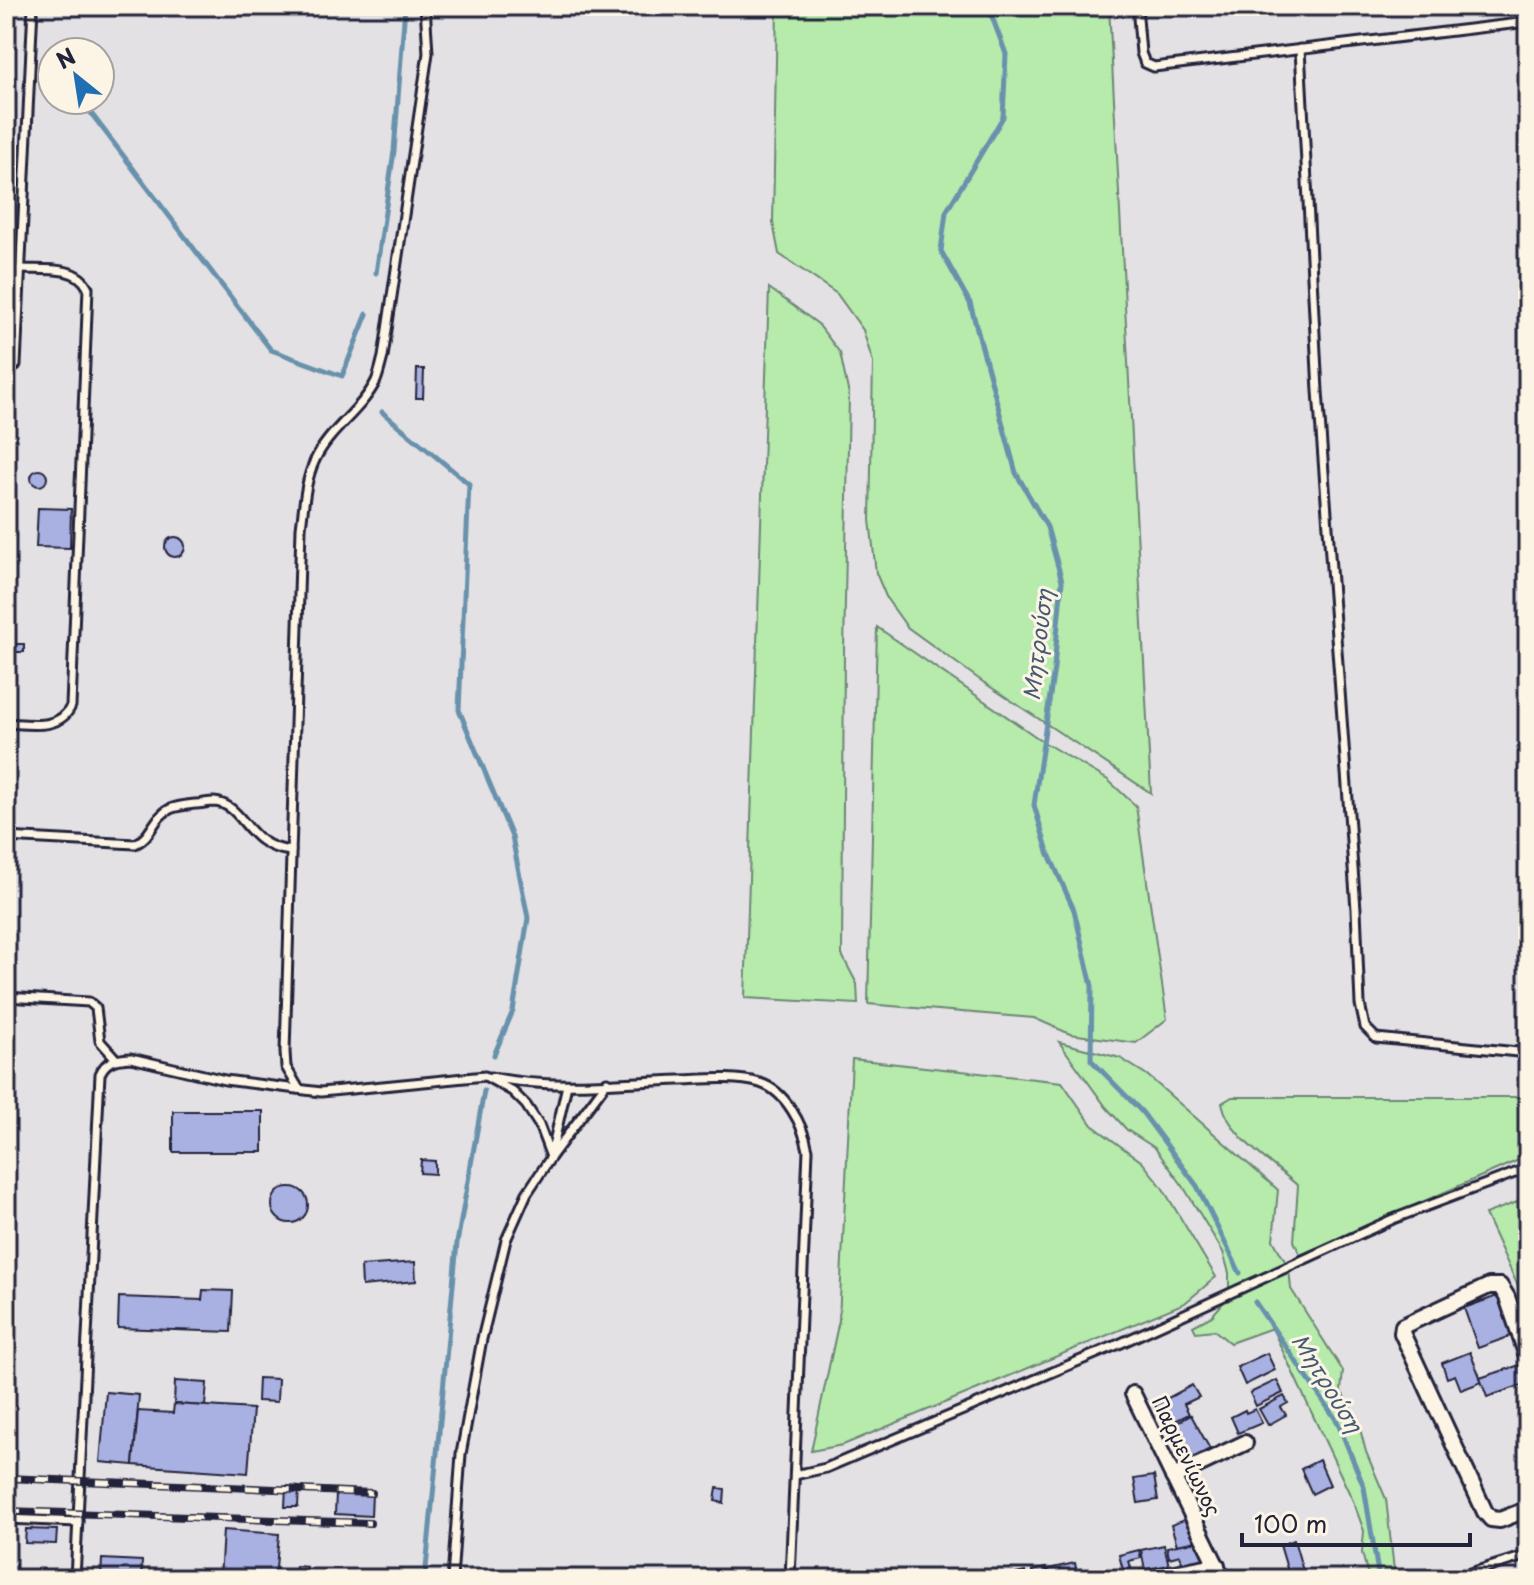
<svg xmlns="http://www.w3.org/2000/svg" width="1534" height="1585" font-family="'Playpen Sans',sans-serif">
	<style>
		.green { fill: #b6ebac; stroke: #6c8674; stroke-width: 2 }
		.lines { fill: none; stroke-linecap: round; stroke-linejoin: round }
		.stream { stroke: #6891ac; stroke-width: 5 }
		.building { fill: #a9b1e2; stroke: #22223b; stroke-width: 2 }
		.lane-casing { stroke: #22223b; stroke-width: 13 }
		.street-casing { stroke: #22223b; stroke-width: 20 }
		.lane { stroke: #fcf5e5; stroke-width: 7 }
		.street { stroke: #fcf5e5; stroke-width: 14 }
		.rail-casing { stroke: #22223b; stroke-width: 8 }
		.rail { stroke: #fcf5e5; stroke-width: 5; stroke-dasharray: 15; stroke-linecap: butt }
		.labels { text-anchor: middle; stroke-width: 6; stroke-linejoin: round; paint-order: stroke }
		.street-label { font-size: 20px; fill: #22223b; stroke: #fcf5e5 }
		.water-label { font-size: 22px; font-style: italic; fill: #455a74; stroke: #fcf5e5 }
	</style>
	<rect width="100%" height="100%" fill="#e3e1e4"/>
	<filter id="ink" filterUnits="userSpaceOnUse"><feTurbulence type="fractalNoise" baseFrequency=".0125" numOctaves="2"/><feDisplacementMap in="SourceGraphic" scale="16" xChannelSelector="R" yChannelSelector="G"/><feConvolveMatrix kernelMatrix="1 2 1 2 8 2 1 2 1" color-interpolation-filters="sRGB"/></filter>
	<g filter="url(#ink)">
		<!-- green -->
		<g class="green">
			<polygon points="777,6 1109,6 1151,793 983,682 907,627 887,599 876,573 870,520 873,363 863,330 837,294 779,254 773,223"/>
			<polygon points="769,288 818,324 840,353 849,395 844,652 842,955 857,984 858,1004 745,998"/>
			<polygon points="877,627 1045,743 1108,780 1136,806 1167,1019 1136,1043 1070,1034 1034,1018 868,1004"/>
			<polygon points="1059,1042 1120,1058 1147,1075 1278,1190 1273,1240 1289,1268 1291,1289 1343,1371 1341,1391 1358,1421 1366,1452 1386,1499 1395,1579 1369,1579 1362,1553 1364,1531 1353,1501 1272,1328 1230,1343 1214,1330 1196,1332 1193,1326 1212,1316 1229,1296 1229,1273 1223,1252 1183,1186 1155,1148 1127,1130 1106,1107"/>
			<polygon points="852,1059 1062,1082 1092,1125 1142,1162 1162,1187 1216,1277 1185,1303 843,1445 811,1451 839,1320"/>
			<path d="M 1232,1097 L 1528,1097 L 1528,1156 L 1300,1255 L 1294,1241 L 1298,1186 C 1272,1162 1230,1139 1222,1103 Z"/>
			<polygon points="1528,1198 1528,1308 1485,1214"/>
		</g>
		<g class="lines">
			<!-- stream -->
			<g class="stream">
				<polyline points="988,6 1006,54 1003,117 946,212 941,251 970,303 1016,473 1047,527 1062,581 1054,668 1034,805 1048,852 1074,910 1092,986 1091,1060 1142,1112 1197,1186 1240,1273"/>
				<polyline points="81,100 271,350 342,376 367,314"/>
				<polyline points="376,273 394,151 405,6"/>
				<polyline points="382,412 469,484 459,710 512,837 528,918 513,1011 494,1055"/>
				<polyline points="1255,1302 1337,1421 1364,1487 1379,1579"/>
				<polyline points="425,1579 457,1243 484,1091"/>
			</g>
		</g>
		<!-- building -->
		<g class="building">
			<polygon points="417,369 424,369 423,398 416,398"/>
			<circle cx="39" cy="478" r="8"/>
			<polygon points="38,508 71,509 70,548 36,547"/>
			<circle cx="175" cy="547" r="10"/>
			<polygon points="10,644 24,644 24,652 9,652"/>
			<rect x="173" y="1111" width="90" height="41"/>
			<polygon points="421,1160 435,1161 435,1174 420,1173"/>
			<circle cx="290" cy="1205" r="18"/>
			<polygon points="415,1262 416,1281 362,1286 361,1266"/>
			<polygon points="203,1290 233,1291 231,1332 118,1328 119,1297 202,1300"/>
			<polygon points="1500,1295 1514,1335 1478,1348 1464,1308"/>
			<polygon points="1470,1352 1482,1382 1461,1390 1455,1375 1447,1378 1442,1363"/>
			<polygon points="1267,1353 1275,1370 1245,1385 1237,1367"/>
			<polygon points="1523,1364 1528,1383 1487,1397 1480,1378"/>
			<polygon points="258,1378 278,1379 277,1402 257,1401"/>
			<polygon points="1277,1380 1283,1393 1256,1406 1250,1393"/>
			<polygon points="175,1381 207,1383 205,1406 174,1404"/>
			<polygon points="1192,1385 1199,1397 1184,1404 1189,1414 1166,1426 1155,1405"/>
			<polygon points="106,1392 139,1395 133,1465 100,1462"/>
			<polygon points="1284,1396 1288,1403 1281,1407 1286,1415 1268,1425 1259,1409"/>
			<polygon points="174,1404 253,1409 248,1473 133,1465 138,1411 173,1413"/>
			<polygon points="1255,1409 1262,1423 1238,1433 1231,1417 1245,1410 1246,1413"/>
			<polygon points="1191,1415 1210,1449 1185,1462 1167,1429"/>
			<polygon points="1319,1460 1330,1485 1312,1494 1301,1469"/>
			<polygon points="1154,1476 1158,1500 1138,1503 1134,1479"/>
			<polygon points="286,1486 299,1487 298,1507 285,1507"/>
			<polygon points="717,1488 725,1489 724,1503 715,1501"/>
			<polygon points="336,1493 372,1494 371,1516 335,1514"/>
			<polygon points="1191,1517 1198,1541 1177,1545 1171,1525"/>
			<polygon points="26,1529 57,1530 56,1544 25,1543"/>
			<polygon points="223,1530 279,1534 275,1579 220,1579"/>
			<polygon points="1294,1540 1303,1571 1289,1575 1280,1545"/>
			<polygon points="1198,1541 1205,1562 1183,1567 1180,1555 1169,1558 1167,1547"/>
			<polygon points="1164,1545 1170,1570 1146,1575 1141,1550"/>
			<polygon points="1139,1550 1141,1558 1129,1561 1131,1568 1123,1570 1119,1555"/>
			<polygon points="102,1559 142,1561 141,1579 101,1579"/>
			<polygon points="1075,1563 1078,1579 1050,1579 1048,1569"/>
			<polygon points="296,1566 307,1567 306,1578 295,1577"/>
			<polygon points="1046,1568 1048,1579 1033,1579 1032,1571"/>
			<polygon points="1025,1572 1026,1579 998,1579 998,1578"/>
		</g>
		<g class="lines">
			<defs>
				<g id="lane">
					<polyline points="1137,6 1141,53 1145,63 1154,67 1528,22"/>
					<polyline points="1300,49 1318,391 1356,909 1360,1004 1365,1027 1376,1038 1528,1053"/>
					<polyline points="6,376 16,365 33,6"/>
					<path d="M 6,723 C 29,724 60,731 71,706 L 88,288 C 77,265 44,270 20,269"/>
					<path d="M 6,837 L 135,844 C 152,837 153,817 170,809 C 177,806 187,805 195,804 C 201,804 208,802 214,802 C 245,804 245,847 291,851"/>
					<polyline points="6,997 89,1002 96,1008 100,1041 116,1059"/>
					<path d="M 491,1077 C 554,1090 617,1082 680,1080 C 706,1079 735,1076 760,1083 C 786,1091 803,1125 808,1150 L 790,1579"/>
					<path d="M 299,1089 L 286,1067 L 285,1052 L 301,528 C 304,506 305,481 315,460 C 329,430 361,411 376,381 C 379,374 381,364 383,357 L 428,53 L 425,6"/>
					<polyline points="551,1155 567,1085"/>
					<polyline points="551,1157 607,1082"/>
					<polyline points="795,1475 826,1468 1119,1344 1393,1219 1528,1168"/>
					<polyline points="6,1519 78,1522"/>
					<path d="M 75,1579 L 100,1074 C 106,1060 116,1059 131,1058 L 225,1080 L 321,1092 L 485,1076 L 512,1091 L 526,1105 L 539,1125 L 551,1157 L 527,1193 L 506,1240 L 482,1339 L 461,1454 L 452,1579"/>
					<polyline points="1451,1579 1528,1555"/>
				</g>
				<g id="street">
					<polyline points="1528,1359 1507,1297 1500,1286 1489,1286 1403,1326 1402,1333 1485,1512 1491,1519 1500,1520 1528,1509"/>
					<polyline points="1133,1394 1223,1579"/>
					<polyline points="1173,1477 1245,1443"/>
					<polyline points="1142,1579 1217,1565"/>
				</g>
			</defs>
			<!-- lane casing -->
			<use href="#lane" class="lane-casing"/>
			<!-- street casing -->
			<use href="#street" class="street-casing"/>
			<!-- lane -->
			<use href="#lane" class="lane"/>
			<!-- street -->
			<use href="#street" class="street"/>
			<defs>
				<g id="rail">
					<polyline points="6,1478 372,1493"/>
					<polyline points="6,1511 370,1523"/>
				</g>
			</defs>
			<!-- rail casing -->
			<use href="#rail" class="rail-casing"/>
			<!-- rail -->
			<use href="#rail" class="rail"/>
		</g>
	</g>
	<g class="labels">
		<!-- street labels -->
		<g class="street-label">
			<text transform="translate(1186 1456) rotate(64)" y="7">Παρμενίωνος</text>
		</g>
		<!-- water labels -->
		<g class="water-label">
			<text transform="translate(1038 645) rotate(-83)" y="8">Μητρούση</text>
			<text transform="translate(1327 1383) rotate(58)" y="8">Μητρούση</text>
		</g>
	</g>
	<!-- margin -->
	<rect width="1534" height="1585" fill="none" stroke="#fcf5e5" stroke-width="32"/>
	<rect x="16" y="16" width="1502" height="1553" fill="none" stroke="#22223b" stroke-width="3" filter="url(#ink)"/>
	<!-- north arrow -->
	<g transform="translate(76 76) rotate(330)"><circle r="38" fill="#fcf5e5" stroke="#a5a1a1" stroke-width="2"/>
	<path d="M0-6L14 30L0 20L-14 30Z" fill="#1f6fb2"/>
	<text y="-12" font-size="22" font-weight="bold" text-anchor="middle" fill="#22223b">N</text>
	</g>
	<!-- scale -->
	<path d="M1242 1533v12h228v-12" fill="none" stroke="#22223b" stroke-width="4"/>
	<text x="1254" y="1533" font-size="24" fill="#22223b" stroke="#fcf5e5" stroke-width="6" paint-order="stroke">100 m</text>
</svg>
